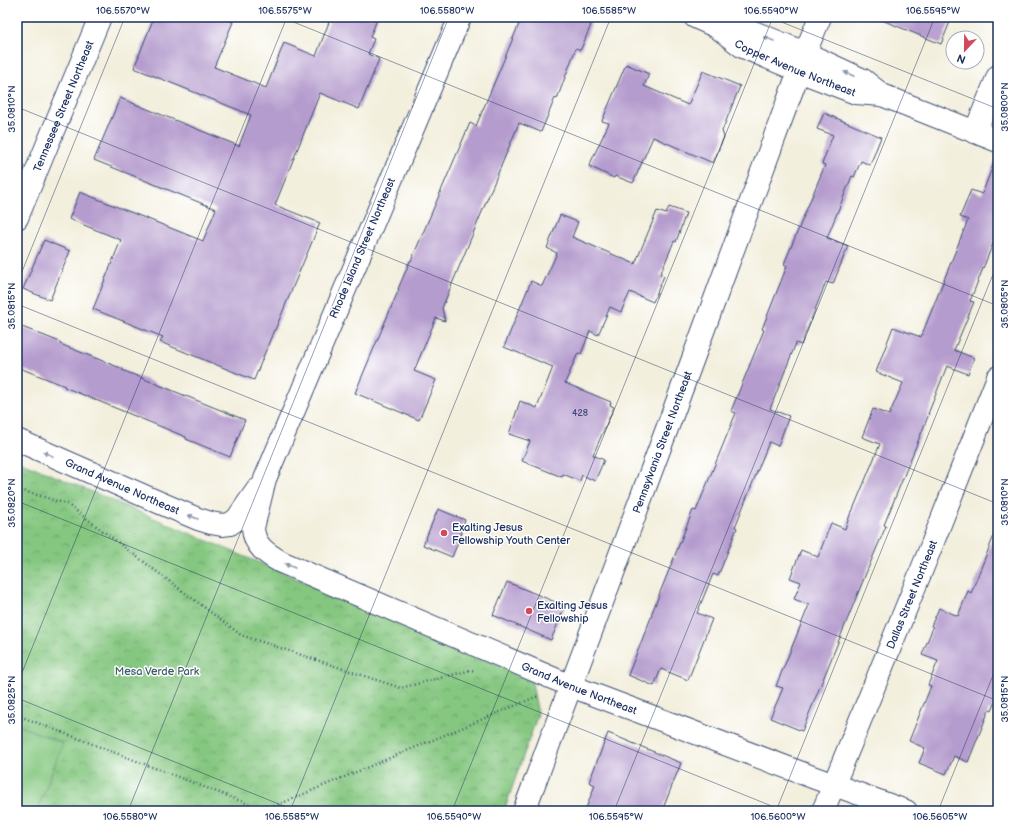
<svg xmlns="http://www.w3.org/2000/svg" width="1015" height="828" font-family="'Balsamiq Sans',sans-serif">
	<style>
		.park { fill: url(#park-crowns); stroke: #507b6f }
		.pitch { fill: #85c780; stroke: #507b6f }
		.building { fill: #b59cce }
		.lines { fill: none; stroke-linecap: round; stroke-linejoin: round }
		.minor-casing { stroke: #3b4c71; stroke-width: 24 }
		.tertiary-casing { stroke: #3b4c71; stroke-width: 24 }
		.path { stroke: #3b4c71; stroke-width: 2.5; stroke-dasharray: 1 3; stroke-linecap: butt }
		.minor { stroke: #fff; stroke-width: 22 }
		.tertiary { stroke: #fff; stroke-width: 22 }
		.oneway { fill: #8d97ae }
		.ticks { fill: none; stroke: #1b2f5e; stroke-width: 1; stroke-opacity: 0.45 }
		.poi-dot { fill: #d1495b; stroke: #fff; stroke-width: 1.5 }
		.labels { text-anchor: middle; stroke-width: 3; stroke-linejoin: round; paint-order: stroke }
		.number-label { font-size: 9px; fill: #424a7a }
		.street-label { font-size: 11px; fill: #1b2f5e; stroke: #fff }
		.poi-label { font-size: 11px; fill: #1b2f5e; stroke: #fff; text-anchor: start }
		.park-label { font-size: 11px; fill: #3b5d68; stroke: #fff }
		.neatline { fill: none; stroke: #1b2f5e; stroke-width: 1.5 }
		.ticks-label { font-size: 10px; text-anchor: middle; fill: #1b2f5e }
	</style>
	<defs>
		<pattern id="park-crowns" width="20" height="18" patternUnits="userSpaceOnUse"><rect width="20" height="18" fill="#85c780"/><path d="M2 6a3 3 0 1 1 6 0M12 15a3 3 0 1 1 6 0" fill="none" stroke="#6ca26c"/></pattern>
	</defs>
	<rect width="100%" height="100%" fill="#fff"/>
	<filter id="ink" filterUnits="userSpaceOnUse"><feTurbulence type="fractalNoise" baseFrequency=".025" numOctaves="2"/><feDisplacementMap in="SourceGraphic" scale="8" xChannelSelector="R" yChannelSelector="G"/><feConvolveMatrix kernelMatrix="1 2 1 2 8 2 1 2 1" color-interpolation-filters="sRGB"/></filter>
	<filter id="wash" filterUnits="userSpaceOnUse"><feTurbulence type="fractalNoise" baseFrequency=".012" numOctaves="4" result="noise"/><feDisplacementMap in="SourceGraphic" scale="16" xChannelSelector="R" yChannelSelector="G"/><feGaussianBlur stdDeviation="0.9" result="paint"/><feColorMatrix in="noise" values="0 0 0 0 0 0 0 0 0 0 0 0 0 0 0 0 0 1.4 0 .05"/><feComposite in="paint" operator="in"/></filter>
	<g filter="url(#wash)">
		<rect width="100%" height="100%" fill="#f3efdd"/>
		<!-- park -->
		<polygon class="park" points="17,460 531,678 538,714 504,811 17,811"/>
		<!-- pitch -->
		<polygon class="pitch" points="17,725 63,743 37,811 17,811"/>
		<g id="blocks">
			<!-- building -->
			<g class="building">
				<polygon points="154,17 221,17 233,22 214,67 266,88 284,43 316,56 331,17 378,17 370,37 374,39 368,54 379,59 359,109 320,93 275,205 320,223 290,294 275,330 274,330 254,380 160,342 163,337 93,309 121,240 69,219 80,192 203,241 216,209 94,160 120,98 239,146 251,115 134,68"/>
				<polygon points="522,17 593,17 590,25 591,25 581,49 580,50 576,48 557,99 555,98 541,132 519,123 442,308 445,321 436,318 414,371 436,380 419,420 355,393 399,289 398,289 410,261 411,261 470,123 476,126"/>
				<polygon points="878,17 952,17 941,44 877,18"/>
				<polygon points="626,64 649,74 644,86 688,105 703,71 740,86 722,131 724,137 713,163 653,137 633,183 615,176 614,178 589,166 609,123 602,121"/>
				<polygon points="824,113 881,137 870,165 861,161 854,177 852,176 827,238 848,246 833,284 826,282 801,345 796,343 770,409 789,416 778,446 769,442 735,527 737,528 718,576 713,574 697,613 712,619 688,680 661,669 654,686 628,675 652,615 651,615 693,510 696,511 736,413 731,411 764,330 762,329 787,266 784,264 825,165 822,164 833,135 817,129"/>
				<polygon points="997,155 998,156 998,231 970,301 974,302 954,350 974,358 968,374 947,366 928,414 929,414 884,525 886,526 869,566 802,731 770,718 783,688 776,686 809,605 794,599 801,582 790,578 801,550 818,557 831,523 845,529 851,512 852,512 880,444 862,437 873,409 889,415 903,383 876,372 893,327 921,337 968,220 960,217 971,190 982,194"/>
				<polygon points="669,207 686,213 676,242 674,241 660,275 664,276 653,302 630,292 621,312 610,307 598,335 590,331 581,354 578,353 565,383 611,402 610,405 614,407 593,455 604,460 595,481 582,475 580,481 563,474 562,477 522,461 530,441 509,434 520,401 537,408 553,367 504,347 531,281 542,286 557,253 547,248 560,215 578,222 572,237 635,264 657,211 666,214"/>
				<polygon points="44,240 70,251 50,300 23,289"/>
				<polygon points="17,325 60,342 60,344 123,369 122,370 245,420 230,457 186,439 186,437 64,387 65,386 17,367"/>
				<polygon points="438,509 465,520 460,533 462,533 452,557 423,545"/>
				<polygon points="997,528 998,528 998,697 992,711 989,710 968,762 954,756 946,774 919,763 925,748 909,741 931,686 928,685 938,661 922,655 933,627 931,626 939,608 958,616 968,591 971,593"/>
				<polygon points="507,582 565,606 551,640 493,615"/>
				<polygon points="608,733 681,763 662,811 585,811 595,785 589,782"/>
			</g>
		</g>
	</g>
	<g filter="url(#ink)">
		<use href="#blocks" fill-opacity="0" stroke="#3b4c71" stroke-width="1"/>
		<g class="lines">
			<defs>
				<g id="minor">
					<path id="s1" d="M 460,17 L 265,479 L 253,528 C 254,546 267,554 281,562 L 571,686 L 815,778 L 906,811"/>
					<polyline points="805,53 820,17"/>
					<polyline points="975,132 998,76"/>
					<path id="s2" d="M 17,440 L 158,502 L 198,519 L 211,523 L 222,525 L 230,524 L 237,519 L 257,490"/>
					<path id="s3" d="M 524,811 L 674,410 L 799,71"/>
					<path id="s4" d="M 823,811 L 929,552 L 998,377"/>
				</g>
				<g id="tertiary">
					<polyline points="695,17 715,26 751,31 805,53 863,80 882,95 998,141"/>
					<path id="s5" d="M 717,27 L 743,47 L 799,71 L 856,93 L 882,95"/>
					<path id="s6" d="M 17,218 L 100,17"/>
				</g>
			</defs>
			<!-- minor casing -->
			<use href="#minor" class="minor-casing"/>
			<!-- tertiary casing -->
			<use href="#tertiary" class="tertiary-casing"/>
			<!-- path -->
			<g class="path">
				<polyline points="17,489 67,504 241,635 401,688 471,670 475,671"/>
				<polyline points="17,715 264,810"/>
				<polyline points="263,811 538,696"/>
			</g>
			<!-- minor -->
			<use href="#minor" class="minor"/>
			<!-- tertiary -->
			<use href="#tertiary" class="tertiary"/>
		</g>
		<!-- one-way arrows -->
		<defs><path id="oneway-solid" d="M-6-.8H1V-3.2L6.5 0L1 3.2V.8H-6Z"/></defs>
		<g class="oneway">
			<use href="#oneway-solid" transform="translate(769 39) rotate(-158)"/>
			<use href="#oneway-solid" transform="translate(849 74) rotate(-156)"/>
			<use href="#oneway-solid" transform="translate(48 454) rotate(-156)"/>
			<use href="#oneway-solid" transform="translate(193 517) rotate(-157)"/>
			<use href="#oneway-solid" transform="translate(290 566) rotate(-157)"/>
		</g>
	</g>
	<!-- ticks -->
	<path class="ticks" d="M 281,17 L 998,306M 769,17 L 998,109M 17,107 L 998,504M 17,284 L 125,17M 17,304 L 998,701M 17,501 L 784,811M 17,685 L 287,17M 17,698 L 296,811M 128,811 L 449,17M 290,811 L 611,17M 452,811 L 773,17M 614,811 L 935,17M 776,811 L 998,262M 938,811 L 998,663"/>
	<!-- markers -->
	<g class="poi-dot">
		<circle cx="444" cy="533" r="4"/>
		<circle cx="529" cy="611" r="4"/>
	</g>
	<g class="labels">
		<!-- number labels -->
		<g class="number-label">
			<text x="580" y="416">428</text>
		</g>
		<!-- street labels -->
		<g class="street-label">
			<text dy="4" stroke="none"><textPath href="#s5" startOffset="89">Copper Avenue Northeast</textPath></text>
			<text dy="4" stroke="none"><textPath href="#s6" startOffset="121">Tennessee Street Northeast</textPath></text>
			<text transform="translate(362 248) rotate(-67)" y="4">Rhode Island Street Northeast</text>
			<text dy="4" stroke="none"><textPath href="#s3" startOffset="394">Pennsylvania Street Northeast</textPath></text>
			<text dy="4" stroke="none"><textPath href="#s2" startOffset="115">Grand Avenue Northeast</textPath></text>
			<text dy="4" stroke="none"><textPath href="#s4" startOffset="234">Dallas Street Northeast</textPath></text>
			<text dy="4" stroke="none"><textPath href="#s1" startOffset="922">Grand Avenue Northeast</textPath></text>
		</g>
		<!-- poi labels -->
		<g class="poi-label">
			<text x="452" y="531">Exalting Jesus<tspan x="452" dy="13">Fellowship Youth Center</tspan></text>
			<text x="537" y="609">Exalting Jesus<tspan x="537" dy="13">Fellowship</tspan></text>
		</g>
		<!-- park labels -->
		<g class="park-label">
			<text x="157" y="675">Mesa Verde Park</text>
		</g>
	</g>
	<!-- margin -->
	<rect width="1015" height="828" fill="none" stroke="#fff" stroke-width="44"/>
	<!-- north arrow -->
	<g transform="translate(965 50) rotate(202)"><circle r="19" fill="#ffffff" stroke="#a4acbf"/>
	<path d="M0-3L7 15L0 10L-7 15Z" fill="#d1495b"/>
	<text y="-6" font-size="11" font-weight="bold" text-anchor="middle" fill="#1b2f5e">N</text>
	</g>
	<rect x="22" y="22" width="971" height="784" class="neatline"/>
	<g class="ticks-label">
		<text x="123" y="14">106.5570°W</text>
		<text x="285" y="14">106.5575°W</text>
		<text x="447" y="14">106.5580°W</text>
		<text x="609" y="14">106.5585°W</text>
		<text x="771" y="14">106.5590°W</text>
		<text x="933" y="14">106.5595°W</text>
		<text transform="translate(1004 107) rotate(-90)" y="4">35.0800°N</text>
		<text transform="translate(11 109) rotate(-90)" y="4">35.0810°N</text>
		<text transform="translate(1004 304) rotate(-90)" y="4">35.0805°N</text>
		<text transform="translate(11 306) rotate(-90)" y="4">35.0815°N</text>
		<text transform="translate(1004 502) rotate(-90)" y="4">35.0810°N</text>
		<text transform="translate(11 503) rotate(-90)" y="4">35.0820°N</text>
		<text transform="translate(1004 699) rotate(-90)" y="4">35.0815°N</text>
		<text transform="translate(11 700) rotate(-90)" y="4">35.0825°N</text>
		<text x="130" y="820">106.5580°W</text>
		<text x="292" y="820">106.5585°W</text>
		<text x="454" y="820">106.5590°W</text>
		<text x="616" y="820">106.5595°W</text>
		<text x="778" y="820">106.5600°W</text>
		<text x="940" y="820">106.5605°W</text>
	</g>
</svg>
